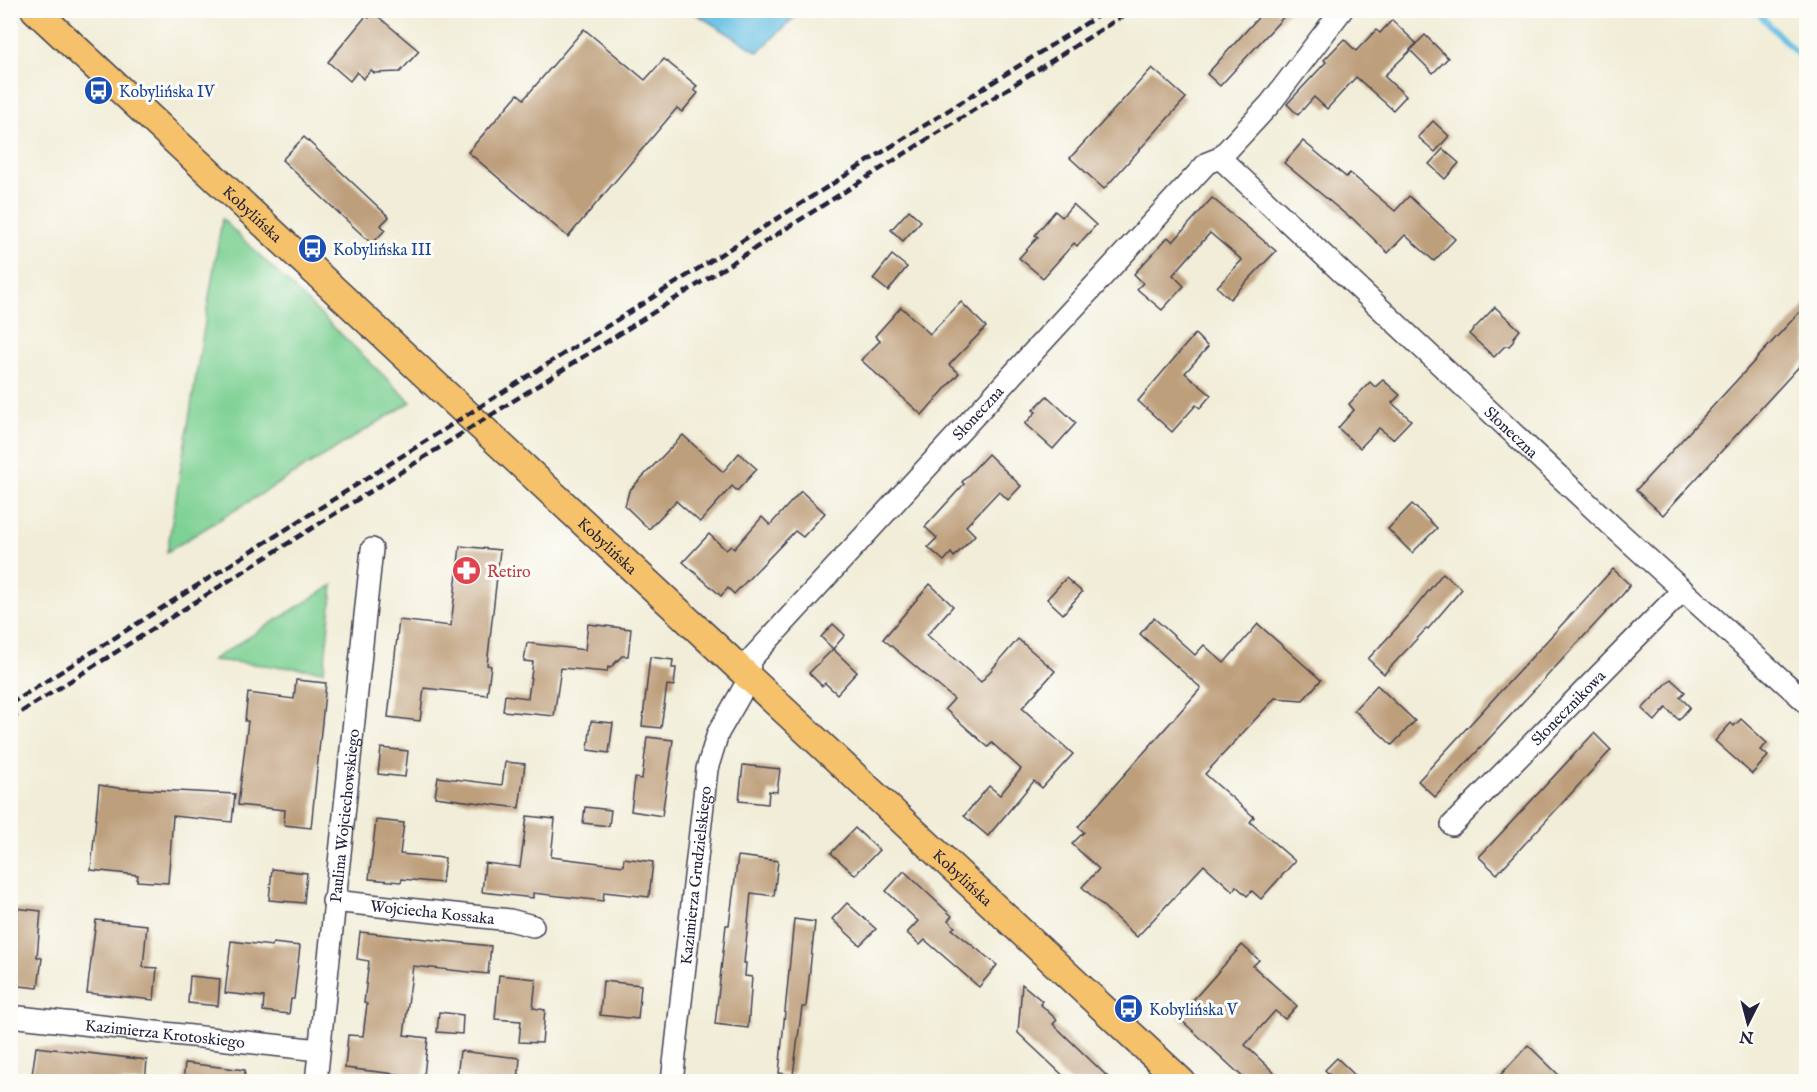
<svg xmlns="http://www.w3.org/2000/svg" width="1817" height="1092" font-family="'IM FELL English',serif">
	<style>
		.green { fill: #7ed194; stroke: #507a68; stroke-width: 1.5 }
		.water { fill: #67c0e4; stroke: #447190; stroke-width: 1.5 }
		.lines { fill: none; stroke-linecap: round; stroke-linejoin: round }
		.stream { stroke: #67c0e4; stroke-width: 6 }
		.building { fill: #be9f7b }
		.minor-casing { stroke: #414053; stroke-width: 24 }
		.major-casing { stroke: #414053; stroke-width: 30 }
		.minor { stroke: #fff; stroke-width: 21 }
		.major { stroke: #f5c16b; stroke-width: 27 }
		.rail { stroke: #22223b; stroke-width: 4.5; stroke-dasharray: 9 4.5; stroke-linecap: butt }
		.labels { text-anchor: middle; stroke-width: 6; stroke-linejoin: round; paint-order: stroke }
		.transit-label { font-size: 16px; fill: #164399; stroke: #fdfcf7; text-anchor: start }
		.street-label { font-size: 16px; fill: #22223b; stroke: #fdfcf7 }
		.health-label { font-size: 16px; fill: #be3a42; stroke: #fdfcf7; text-anchor: start }
	</style>
	<rect width="100%" height="100%" fill="#fdfcf7"/>
	<filter id="ink" filterUnits="userSpaceOnUse"><feTurbulence type="fractalNoise" baseFrequency=".0167" numOctaves="2"/><feDisplacementMap in="SourceGraphic" scale="12" xChannelSelector="R" yChannelSelector="G"/><feConvolveMatrix kernelMatrix="1 2 1 2 8 2 1 2 1" color-interpolation-filters="sRGB"/></filter>
	<filter id="wash" filterUnits="userSpaceOnUse"><feTurbulence type="fractalNoise" baseFrequency=".008" numOctaves="4" result="noise"/><feDisplacementMap in="SourceGraphic" scale="24" xChannelSelector="R" yChannelSelector="G"/><feGaussianBlur stdDeviation="1.35" result="paint"/><feColorMatrix in="noise" values="0 0 0 0 0 0 0 0 0 0 0 0 0 0 0 0 0 1.4 0 .05"/><feComposite in="paint" operator="in"/></filter>
	<g filter="url(#wash)">
		<rect width="100%" height="100%" fill="#f1edd8"/>
		<!-- green -->
		<g class="green">
			<polygon points="222,219 411,402 167,552"/>
			<polygon points="333,585 324,671 212,660"/>
		</g>
		<!-- water -->
		<polygon class="water" points="691,11 801,10 801,11 758,52"/>
		<g class="lines">
			<!-- stream -->
			<polyline class="stream" points="1755,10 1806,63"/>
		</g>
		<g id="blocks">
			<!-- building -->
			<g class="building">
				<polygon points="1265,10 1290,10 1220,86 1207,74"/>
				<polygon points="374,13 419,51 400,72 374,73 371,70 363,79 357,72 350,81 328,62 366,16 369,18"/>
				<polygon points="1392,20 1417,44 1384,76 1406,96 1393,110 1356,77 1327,109 1314,97 1298,115 1287,104 1326,62 1324,60 1344,39 1356,51 1376,30 1380,33"/>
				<polygon points="584,29 645,80 664,59 697,86 694,90 698,93 682,112 677,108 568,237 468,152 518,94 524,99"/>
				<polygon points="1425,35 1448,58 1433,73 1410,50"/>
				<polygon points="1152,68 1186,98 1104,189 1070,158"/>
				<polygon points="1433,121 1449,136 1435,152 1418,137"/>
				<polygon points="304,137 389,217 381,225 385,230 372,244 282,160"/>
				<polygon points="1303,141 1346,177 1350,173 1395,211 1409,196 1455,239 1434,261 1405,235 1388,253 1351,217 1350,218 1284,163"/>
				<polygon points="1443,149 1459,163 1445,179 1429,164"/>
				<polygon points="1212,198 1276,251 1230,299 1217,287 1242,260 1210,233 1173,275 1184,286 1162,310 1137,289 1143,283 1134,274 1168,237 1173,242"/>
				<polygon points="1073,204 1096,225 1077,246 1074,243 1043,278 1019,258 1038,237 1035,235 1055,211 1062,217"/>
				<polygon points="909,210 921,221 903,241 891,230"/>
				<polygon points="892,255 907,267 888,291 873,279"/>
				<polygon points="961,302 986,327 949,365 959,373 922,415 861,360 880,341 875,336 901,307 930,334"/>
				<polygon points="1806,305 1806,359 1663,515 1636,490"/>
				<polygon points="1495,307 1520,330 1514,337 1513,342 1509,346 1505,346 1494,357 1469,334"/>
				<polygon points="1195,334 1208,347 1185,373 1211,395 1200,408 1196,405 1172,432 1138,401"/>
				<polygon points="1383,380 1400,395 1392,403 1411,420 1393,439 1379,428 1360,448 1338,428 1354,410 1349,404 1370,382 1375,387"/>
				<polygon points="1047,396 1076,423 1053,449 1025,424 1036,412 1033,410"/>
				<polygon points="683,435 723,472 739,453 757,469 737,491 732,486 700,522 676,501 649,529 625,506 629,491"/>
				<polygon points="988,454 1021,486 1008,500 999,491 966,526 975,535 954,557 951,553 944,561 928,547 937,538 925,527 964,484 962,482"/>
				<polygon points="801,491 825,513 803,537 795,531 734,594 728,588 721,596 683,562 709,534 726,550 731,546 734,549 762,517 770,525"/>
				<polygon points="1412,504 1437,528 1412,553 1388,529"/>
				<polygon points="460,546 500,550 487,665 491,666 487,695 424,688 420,721 388,717 399,620 451,626"/>
				<polygon points="1613,569 1630,585 1624,593 1435,797 1418,781"/>
				<polygon points="1443,573 1462,589 1428,629 1427,628 1384,674 1368,659 1410,614"/>
				<polygon points="1066,578 1082,592 1063,614 1047,599"/>
				<polygon points="930,584 953,606 927,635 981,682 1018,639 1055,671 1022,708 1073,754 1042,788 1034,781 988,836 964,816 989,786 1000,795 1021,769 992,743 988,747 945,709 954,699 883,639"/>
				<polygon points="1154,618 1195,655 1204,645 1224,663 1258,624 1321,680 1303,700 1275,698 1205,774 1254,817 1250,822 1295,861 1261,899 1252,891 1247,896 1236,886 1233,891 1204,865 1137,937 1082,887 1099,869 1072,844 1084,832 1078,827 1201,688 1140,634"/>
				<polygon points="588,624 631,629 628,656 622,656 610,668 608,667 607,672 561,668 554,716 503,711 505,695 528,698 533,662 524,661 527,643 585,650"/>
				<polygon points="833,624 845,635 833,649 821,637"/>
				<polygon points="833,649 857,672 837,694 825,683 822,686 809,673"/>
				<polygon points="650,657 673,660 672,668 676,668 674,686 667,685 661,728 642,726"/>
				<polygon points="1671,679 1685,692 1680,697 1690,707 1679,720 1666,708 1655,721 1642,709"/>
				<polygon points="296,680 326,683 311,828 284,825 285,810 238,805 248,721 245,721 248,693 294,699"/>
				<polygon points="1377,685 1415,721 1392,745 1354,710"/>
				<polygon points="1741,719 1767,743 1761,750 1768,756 1752,774 1715,741 1731,723 1734,726"/>
				<polygon points="591,721 613,723 609,753 588,750"/>
				<polygon points="1594,733 1611,750 1497,874 1479,857"/>
				<polygon points="647,737 673,740 662,816 631,811 635,778 642,779"/>
				<polygon points="381,748 408,751 405,777 378,774"/>
				<polygon points="505,762 525,764 519,808 435,797 438,777 502,785"/>
				<polygon points="743,765 780,769 777,792 769,791 768,804 739,801"/>
				<polygon points="99,785 118,788 235,794 232,822 173,816 168,883 137,881 138,875 91,870"/>
				<polygon points="585,807 611,810 609,826 583,823"/>
				<polygon points="527,816 555,819 551,857 623,866 624,858 653,862 649,897 604,892 603,901 533,893 533,898 482,892 485,863 520,867"/>
				<polygon points="376,820 404,823 400,854 445,858 442,883 402,879 401,882 369,879"/>
				<polygon points="855,828 879,850 855,875 831,853"/>
				<polygon points="738,856 778,861 774,896 751,893 744,963 746,963 745,976 752,977 748,1028 715,1024 726,925 729,925"/>
				<polygon points="272,869 307,873 304,903 269,900"/>
				<polygon points="904,871 952,916 948,920 955,927 952,929 997,965 979,987 925,940 920,945 907,933 918,921 886,891"/>
				<polygon points="847,903 876,929 860,945 832,919"/>
				<polygon points="14,908 41,911 37,957 42,958 38,988 10,985 10,945"/>
				<polygon points="794,919 815,922 806,1007 802,1007 793,1075 779,1073"/>
				<polygon points="96,920 147,925 143,967 157,968 154,1000 87,993"/>
				<polygon points="360,932 491,946 488,974 413,966 404,1035 428,1038 424,1076 421,1076 421,1082 403,1080 404,1075 345,1068 348,1035 363,1036 367,1004 364,1003 369,961 357,959"/>
				<polygon points="231,941 272,946 273,943 300,946 294,999 291,999 289,1014 263,1011 264,997 225,993"/>
				<polygon points="1242,945 1259,960 1253,966 1297,1006 1285,1019 1275,1011 1245,1045 1284,1082 1248,1082 1178,1017"/>
				<polygon points="499,975 536,979 533,1008 545,1010 542,1043 519,1042 521,1021 495,1019"/>
				<polygon points="190,976 220,979 218,1006 188,1003"/>
				<polygon points="603,981 641,985 638,1019 600,1015"/>
				<polygon points="1022,984 1042,1001 1040,1004 1057,1020 1053,1024 1113,1082 1070,1082 1018,1033"/>
				<polygon points="439,1012 463,1015 462,1034 437,1032"/>
				<polygon points="1528,1045 1566,1082 1494,1082"/>
				<polygon points="36,1047 147,1060 145,1082 94,1082 32,1075"/>
				<polygon points="460,1051 520,1058 518,1082 474,1082 474,1079 457,1077"/>
				<polygon points="1337,1058 1362,1082 1337,1082 1325,1070"/>
				<polygon points="185,1063 245,1070 244,1082 183,1082"/>
			</g>
		</g>
	</g>
	<g filter="url(#ink)">
		<use href="#blocks" fill-opacity="0" stroke="#414053" stroke-width="1.5"/>
		<g class="lines">
			<defs>
				<g id="minor">
					<path id="s1" d="M 1220,158 L 1612,526 L 1806,702"/>
					<path id="s2" d="M 1452,825 L 1683,590"/>
					<path id="s3" d="M 333,901 L 510,920 L 533,926"/>
					<path id="s4" d="M 10,1016 L 319,1050"/>
					<path id="s5" d="M 316,1082 L 372,549"/>
					<path id="s6" d="M 672,1082 L 707,769 L 718,733 L 749,679 L 750,660 L 1207,163 L 1220,158 L 1270,104 L 1342,10"/>
				</g>
				<g id="major">
					<path id="s7" d="M 35,10 L 1182,1082"/>
				</g>
			</defs>
			<!-- minor casing -->
			<use href="#minor" class="minor-casing"/>
			<!-- major casing -->
			<use href="#major" class="major-casing"/>
			<!-- minor -->
			<use href="#minor" class="minor"/>
			<!-- major -->
			<use href="#major" class="major"/>
			<!-- rail -->
			<g class="rail">
				<polyline points="10,704 1107,10"/>
				<polyline points="10,719 1132,10"/>
			</g>
		</g>
	</g>
	<!-- icons -->
	<defs>
		<symbol id="bus-disc" viewBox="-11 -11 22 22"><circle r="9.5" fill="#1a4fb4" stroke="#fdfcf7"/><path d="M-5-6H5V4H4V6H2V4H-2V6H-4V4H-5ZM-3.5-4V0h7V-4ZM-3.5 1.2v1.5H-2V1.2ZM2 1.2v1.5H3.5V1.2Z" fill="#fff"/></symbol>
		<symbol id="pharmacy-disc" viewBox="-11 -11 22 22"><circle r="9.5" fill="#e0444e" stroke="#fdfcf7"/><path d="M-2-6h4v4h4v4h-4v4h-4v-4h-4v-4h4Z" fill="#fff"/></symbol>
	</defs>
	<g fill-rule="evenodd">
		<use href="#bus-disc" x="82" y="74" width="33" height="33"/>
		<use href="#bus-disc" x="296" y="232" width="33" height="33"/>
		<use href="#pharmacy-disc" x="450" y="554" width="33" height="33"/>
		<use href="#bus-disc" x="1112" y="992" width="33" height="33"/>
	</g>
	<g class="labels">
		<!-- transit labels -->
		<g class="transit-label">
			<text x="119" y="97">Kobylińska IV</text>
			<text x="333" y="255">Kobylińska III</text>
			<text x="1149" y="1015">Kobylińska V</text>
		</g>
		<!-- street labels -->
		<g class="street-label">
			<text dy="6" stroke="none"><textPath href="#s7" startOffset="298">Kobylińska</textPath></text>
			<text dy="6" stroke="none"><textPath href="#s6" startOffset="770">Słoneczna</textPath></text>
			<text dy="6" stroke="none"><textPath href="#s1" startOffset="400">Słoneczna</textPath></text>
			<text dy="6" stroke="none"><textPath href="#s7" startOffset="784">Kobylińska</textPath></text>
			<text dy="6" stroke="none"><textPath href="#s2" startOffset="165">Słonecznikowa</textPath></text>
			<text dy="6" stroke="none"><textPath href="#s5" startOffset="268">Paulina Wojciechowskiego</textPath></text>
			<text dy="6" stroke="none"><textPath href="#s6" startOffset="208">Kazimierza Grudzielskiego</textPath></text>
			<text dy="6" stroke="none"><textPath href="#s7" startOffset="1270">Kobylińska</textPath></text>
			<text dy="6" stroke="none"><textPath href="#s3" startOffset="100">Wojciecha Kossaka</textPath></text>
			<text dy="6" stroke="none"><textPath href="#s4" startOffset="156">Kazimierza Krotoskiego</textPath></text>
		</g>
		<!-- health labels -->
		<g class="health-label">
			<text x="487" y="577">Retiro</text>
		</g>
	</g>
	<!-- margin -->
	<rect width="1817" height="1092" fill="none" stroke="#fdfcf7" stroke-width="36"/>
	<!-- north arrow -->
	<g transform="translate(1748 1023) rotate(186)" stroke="#fdfcf7" stroke-width="4.5" paint-order="stroke">
	<path d="M0-4.5L10 22L0 15L-10 22Z" fill="#22223b"/>
	<text y="-9" font-size="16" font-weight="bold" text-anchor="middle" fill="#22223b">N</text>
	</g>
</svg>
